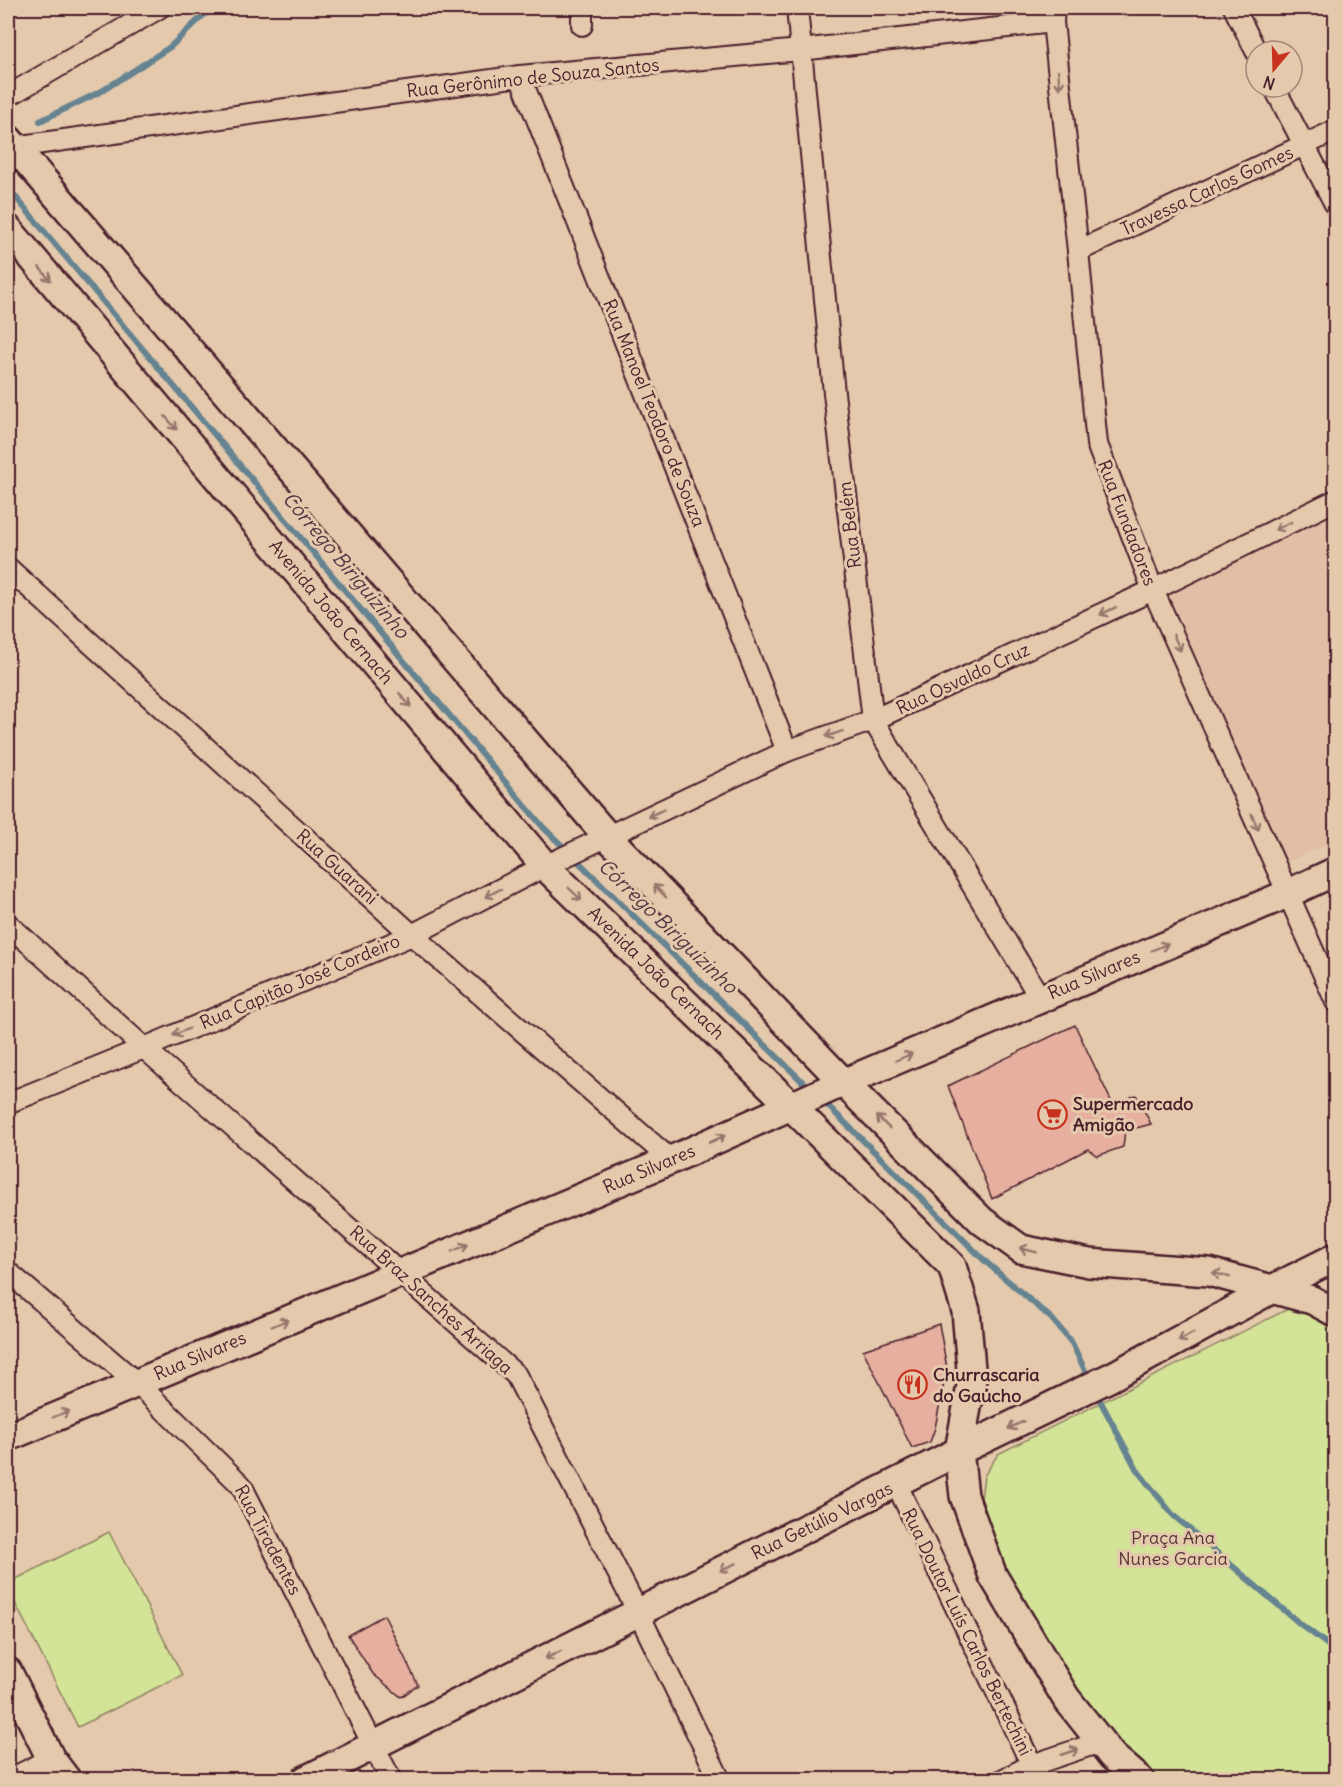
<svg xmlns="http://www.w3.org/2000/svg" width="1343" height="1787" font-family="Delius,sans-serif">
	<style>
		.built { fill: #e2bea6 }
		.green { fill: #d3e397; stroke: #8e8161; stroke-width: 1.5 }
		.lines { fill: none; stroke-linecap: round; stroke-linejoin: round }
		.stream { stroke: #658390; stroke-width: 6 }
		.building { fill: #e6af9f; stroke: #4a1f2b; stroke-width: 1.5 }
		.street-casing { stroke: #4a1f2b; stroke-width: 24 }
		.secondary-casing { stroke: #4a1f2b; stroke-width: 32 }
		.street { stroke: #e4c9ac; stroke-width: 20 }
		.secondary { stroke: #e4c9ac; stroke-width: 27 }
		.oneway { stroke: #97746c }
		.labels { text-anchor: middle; stroke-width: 6; stroke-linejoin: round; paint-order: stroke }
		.street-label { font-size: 18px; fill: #4a1f2b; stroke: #e4c9ac }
		.poi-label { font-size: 18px; font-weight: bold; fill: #4a1f2b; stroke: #e4c9ac; text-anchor: start }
		.park-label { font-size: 18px; fill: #583336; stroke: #e4c9ac }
		.water-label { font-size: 20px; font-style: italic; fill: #513844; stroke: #e4c9ac }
	</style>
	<rect width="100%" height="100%" fill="#e4c9ac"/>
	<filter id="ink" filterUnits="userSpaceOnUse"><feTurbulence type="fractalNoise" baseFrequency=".0167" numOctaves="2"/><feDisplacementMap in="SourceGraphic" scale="12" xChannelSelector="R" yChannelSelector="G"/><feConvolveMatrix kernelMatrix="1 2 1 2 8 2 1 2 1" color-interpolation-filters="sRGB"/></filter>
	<g filter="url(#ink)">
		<!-- built -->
		<polygon class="built" points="1335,515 1335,840 1286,863 1159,598"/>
		<!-- green -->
		<g class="green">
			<polygon points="1288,1309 1320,1317 1335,1326 1335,1779 1152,1779 1116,1747 1053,1667 991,1544 980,1506 984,1476 998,1454"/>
			<polygon points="109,1532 182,1675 78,1727 8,1589 8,1583"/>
		</g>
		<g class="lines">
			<!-- stream -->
			<g class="stream">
				<polyline points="40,121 102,91 170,47 211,8"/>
				<polyline points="8,188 543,827 810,1089"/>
				<polyline points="822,1100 986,1262 1052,1319 1072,1343 1089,1379"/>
				<polyline points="1095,1391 1137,1470 1173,1515 1299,1623 1336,1651"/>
			</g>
		</g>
		<!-- building -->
		<g class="building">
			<polygon points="1075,1025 1113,1105 1136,1095 1151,1124 1125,1131 1123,1147 1097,1156 1088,1149 992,1199 948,1086"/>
			<polygon points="939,1324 947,1368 935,1428 930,1442 912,1448 863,1350"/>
			<polygon points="384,1615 418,1685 401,1697 373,1674 348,1635"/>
		</g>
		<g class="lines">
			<defs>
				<g id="street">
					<polyline points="582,8 582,25"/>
					<polyline points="797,8 834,393 873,720 1040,998"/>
					<polyline points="1054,8 1053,22 1078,251 1097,444 1153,590 1336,1002"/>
					<polyline points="1234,8 1256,51"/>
					<polyline points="520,76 787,751"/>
					<polyline points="1274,87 1336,206"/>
					<polyline points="8,96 159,8"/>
					<polyline points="14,147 520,76 800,50 1053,22"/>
					<polyline points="1078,251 1336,130"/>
					<polyline points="8,568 412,935 671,1160"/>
					<polyline points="8,924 144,1048 516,1375 638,1612 720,1780"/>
					<polyline points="8,1103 144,1048 412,935 545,866 787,751 873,720 1153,590 1336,500"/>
					<polyline points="8,1272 137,1383 241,1485 391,1780"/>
					<polyline points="896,1483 1039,1780"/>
					<polyline points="8,1780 51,1759 57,1770"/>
					<polyline points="1002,1780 1032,1765 1100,1742"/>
				</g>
				<g id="secondary">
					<polyline points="8,139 607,836 844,1083 982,1221 1021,1249 1089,1263 1209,1272 1312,1300 1336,1313"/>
					<polyline points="8,229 545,866 791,1106 952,1266 966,1311 972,1380 959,1451 964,1496 993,1576 1066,1698 1112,1756 1140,1780"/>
					<polyline points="8,1437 671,1160 831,1088 1287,894 1336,871"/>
					<polyline points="8,1672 51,1759 67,1780"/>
					<polyline points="305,1780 959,1451 1111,1377 1274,1288 1336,1257"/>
				</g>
			</defs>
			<!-- street casing -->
			<use href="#street" class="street-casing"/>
			<!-- secondary casing -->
			<use href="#secondary" class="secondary-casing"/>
			<!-- street -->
			<use href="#street" class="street"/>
			<!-- secondary -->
			<use href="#secondary" class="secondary"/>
		</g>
		<!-- one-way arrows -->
		<defs><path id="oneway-shaft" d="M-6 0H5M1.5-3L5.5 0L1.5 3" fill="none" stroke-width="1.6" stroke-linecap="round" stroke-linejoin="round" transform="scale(1.5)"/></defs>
		<g class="oneway">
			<use href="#oneway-shaft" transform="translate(1059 80) rotate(84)"/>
			<use href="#oneway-shaft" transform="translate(45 274) rotate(50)"/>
			<use href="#oneway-shaft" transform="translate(171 423) rotate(50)"/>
			<use href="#oneway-shaft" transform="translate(1283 526) rotate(154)"/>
			<use href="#oneway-shaft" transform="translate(1108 611) rotate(155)"/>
			<use href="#oneway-shaft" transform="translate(1177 643) rotate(66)"/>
			<use href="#oneway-shaft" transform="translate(405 700) rotate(50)"/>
			<use href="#oneway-shaft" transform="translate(834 734) rotate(161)"/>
			<use href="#oneway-shaft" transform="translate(656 813) rotate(155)"/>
			<use href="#oneway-shaft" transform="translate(1255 822) rotate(66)"/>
			<use href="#oneway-shaft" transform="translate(660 891) rotate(-134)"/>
			<use href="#oneway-shaft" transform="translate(493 893) rotate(153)"/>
			<use href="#oneway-shaft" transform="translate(575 894) rotate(44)"/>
			<use href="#oneway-shaft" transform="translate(1160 947) rotate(-23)"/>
			<use href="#oneway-shaft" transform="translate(181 1032) rotate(157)"/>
			<use href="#oneway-shaft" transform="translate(904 1057) rotate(-23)"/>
			<use href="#oneway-shaft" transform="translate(883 1122) rotate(-135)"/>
			<use href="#oneway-shaft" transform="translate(717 1139) rotate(-25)"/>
			<use href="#oneway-shaft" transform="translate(460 1248) rotate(-23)"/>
			<use href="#oneway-shaft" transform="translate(1028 1250) rotate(-165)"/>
			<use href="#oneway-shaft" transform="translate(1221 1275) rotate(-166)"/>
			<use href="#oneway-shaft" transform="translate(280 1323) rotate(-23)"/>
			<use href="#oneway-shaft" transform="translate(1186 1337) rotate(151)"/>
			<use href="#oneway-shaft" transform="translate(61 1414) rotate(-23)"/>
			<use href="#oneway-shaft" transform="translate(1016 1425) rotate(155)"/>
			<use href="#oneway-shaft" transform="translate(728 1567) rotate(154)"/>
			<use href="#oneway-shaft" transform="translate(553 1655) rotate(153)"/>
			<use href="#oneway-shaft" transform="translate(1070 1752) rotate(-18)"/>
		</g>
	</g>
	<!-- icons -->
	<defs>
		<symbol id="supermarket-ring" viewBox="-11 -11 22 22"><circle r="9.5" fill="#e4c9ac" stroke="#c8321e" stroke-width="1.5"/><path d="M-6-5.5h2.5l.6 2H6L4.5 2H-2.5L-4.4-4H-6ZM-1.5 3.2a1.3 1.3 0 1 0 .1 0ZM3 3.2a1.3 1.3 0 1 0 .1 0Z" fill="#c8321e"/></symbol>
		<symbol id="restaurant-ring" viewBox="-11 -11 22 22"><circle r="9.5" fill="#e4c9ac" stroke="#c8321e" stroke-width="1.5"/><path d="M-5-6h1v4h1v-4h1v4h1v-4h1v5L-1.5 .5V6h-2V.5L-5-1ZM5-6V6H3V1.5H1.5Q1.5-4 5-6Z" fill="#c8321e"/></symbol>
	</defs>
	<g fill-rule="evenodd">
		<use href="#supermarket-ring" x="1036" y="1098" width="33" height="33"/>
		<use href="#restaurant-ring" x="896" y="1368" width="33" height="33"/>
	</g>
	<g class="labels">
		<!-- street labels -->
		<g class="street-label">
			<text transform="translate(533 78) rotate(-6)" y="6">Rua Gerônimo de Souza Santos</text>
			<text transform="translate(1207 191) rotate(-25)" y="6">Travessa Carlos Gomes</text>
			<text transform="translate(654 413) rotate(68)" y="6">Rua Manoel Teodoro de Souza</text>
			<text transform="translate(1127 523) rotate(69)" y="6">Rua Fundadores</text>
			<text transform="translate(850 525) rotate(-97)" y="6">Rua Belém</text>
			<text transform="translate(331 612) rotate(50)" y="6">Avenida João Cernach</text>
			<text transform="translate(963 679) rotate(-25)" y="6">Rua Osvaldo Cruz</text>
			<text transform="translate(337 867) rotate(42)" y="6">Rua Guarani</text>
			<text transform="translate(656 973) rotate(44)" y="6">Avenida João Cernach</text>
			<text transform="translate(1094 975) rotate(-23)" y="6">Rua Silvares</text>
			<text transform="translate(300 982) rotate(-23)" y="6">Rua Capitão José Cordeiro</text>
			<text transform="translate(649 1169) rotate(-23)" y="6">Rua Silvares</text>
			<text transform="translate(431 1300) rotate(42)" y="6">Rua Braz Sanches Arriaga</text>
			<text transform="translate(200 1356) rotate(-23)" y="6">Rua Silvares</text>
			<text transform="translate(822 1521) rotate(-26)" y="6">Rua Getúlio Vargas</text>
			<text transform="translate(268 1540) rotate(62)" y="6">Rua Tiradentes</text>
			<text transform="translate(967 1632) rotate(64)" y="6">Rua Doutor Luís Carlos Bertechini</text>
		</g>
		<!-- poi labels -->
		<g class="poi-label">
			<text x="1073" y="1110">Supermercado<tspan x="1073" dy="21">Amigão</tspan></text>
			<text x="933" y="1381">Churrascaria<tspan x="933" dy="21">do Gaúcho</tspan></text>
		</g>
		<!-- park labels -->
		<g class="park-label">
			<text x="1173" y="1544">Praça Ana<tspan x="1173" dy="21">Nunes Garcia</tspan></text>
		</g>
		<!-- water labels -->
		<g class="water-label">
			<text transform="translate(346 565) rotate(50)" y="7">Córrego Biriguizinho</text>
			<text transform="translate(668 926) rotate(44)" y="7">Córrego Biriguizinho</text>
		</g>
	</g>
	<!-- margin -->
	<rect width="1343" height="1787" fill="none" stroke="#e4c9ac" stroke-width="30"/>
	<rect x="15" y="15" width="1313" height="1757" fill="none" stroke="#4a1f2b" stroke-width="2" filter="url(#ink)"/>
	<!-- north arrow -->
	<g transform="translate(1274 69) rotate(199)"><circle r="28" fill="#e4c9ac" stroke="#a68578" stroke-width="1.5"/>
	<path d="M0-4.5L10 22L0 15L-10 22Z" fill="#c8321e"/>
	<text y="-9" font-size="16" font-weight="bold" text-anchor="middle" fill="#4a1f2b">N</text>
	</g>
</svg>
